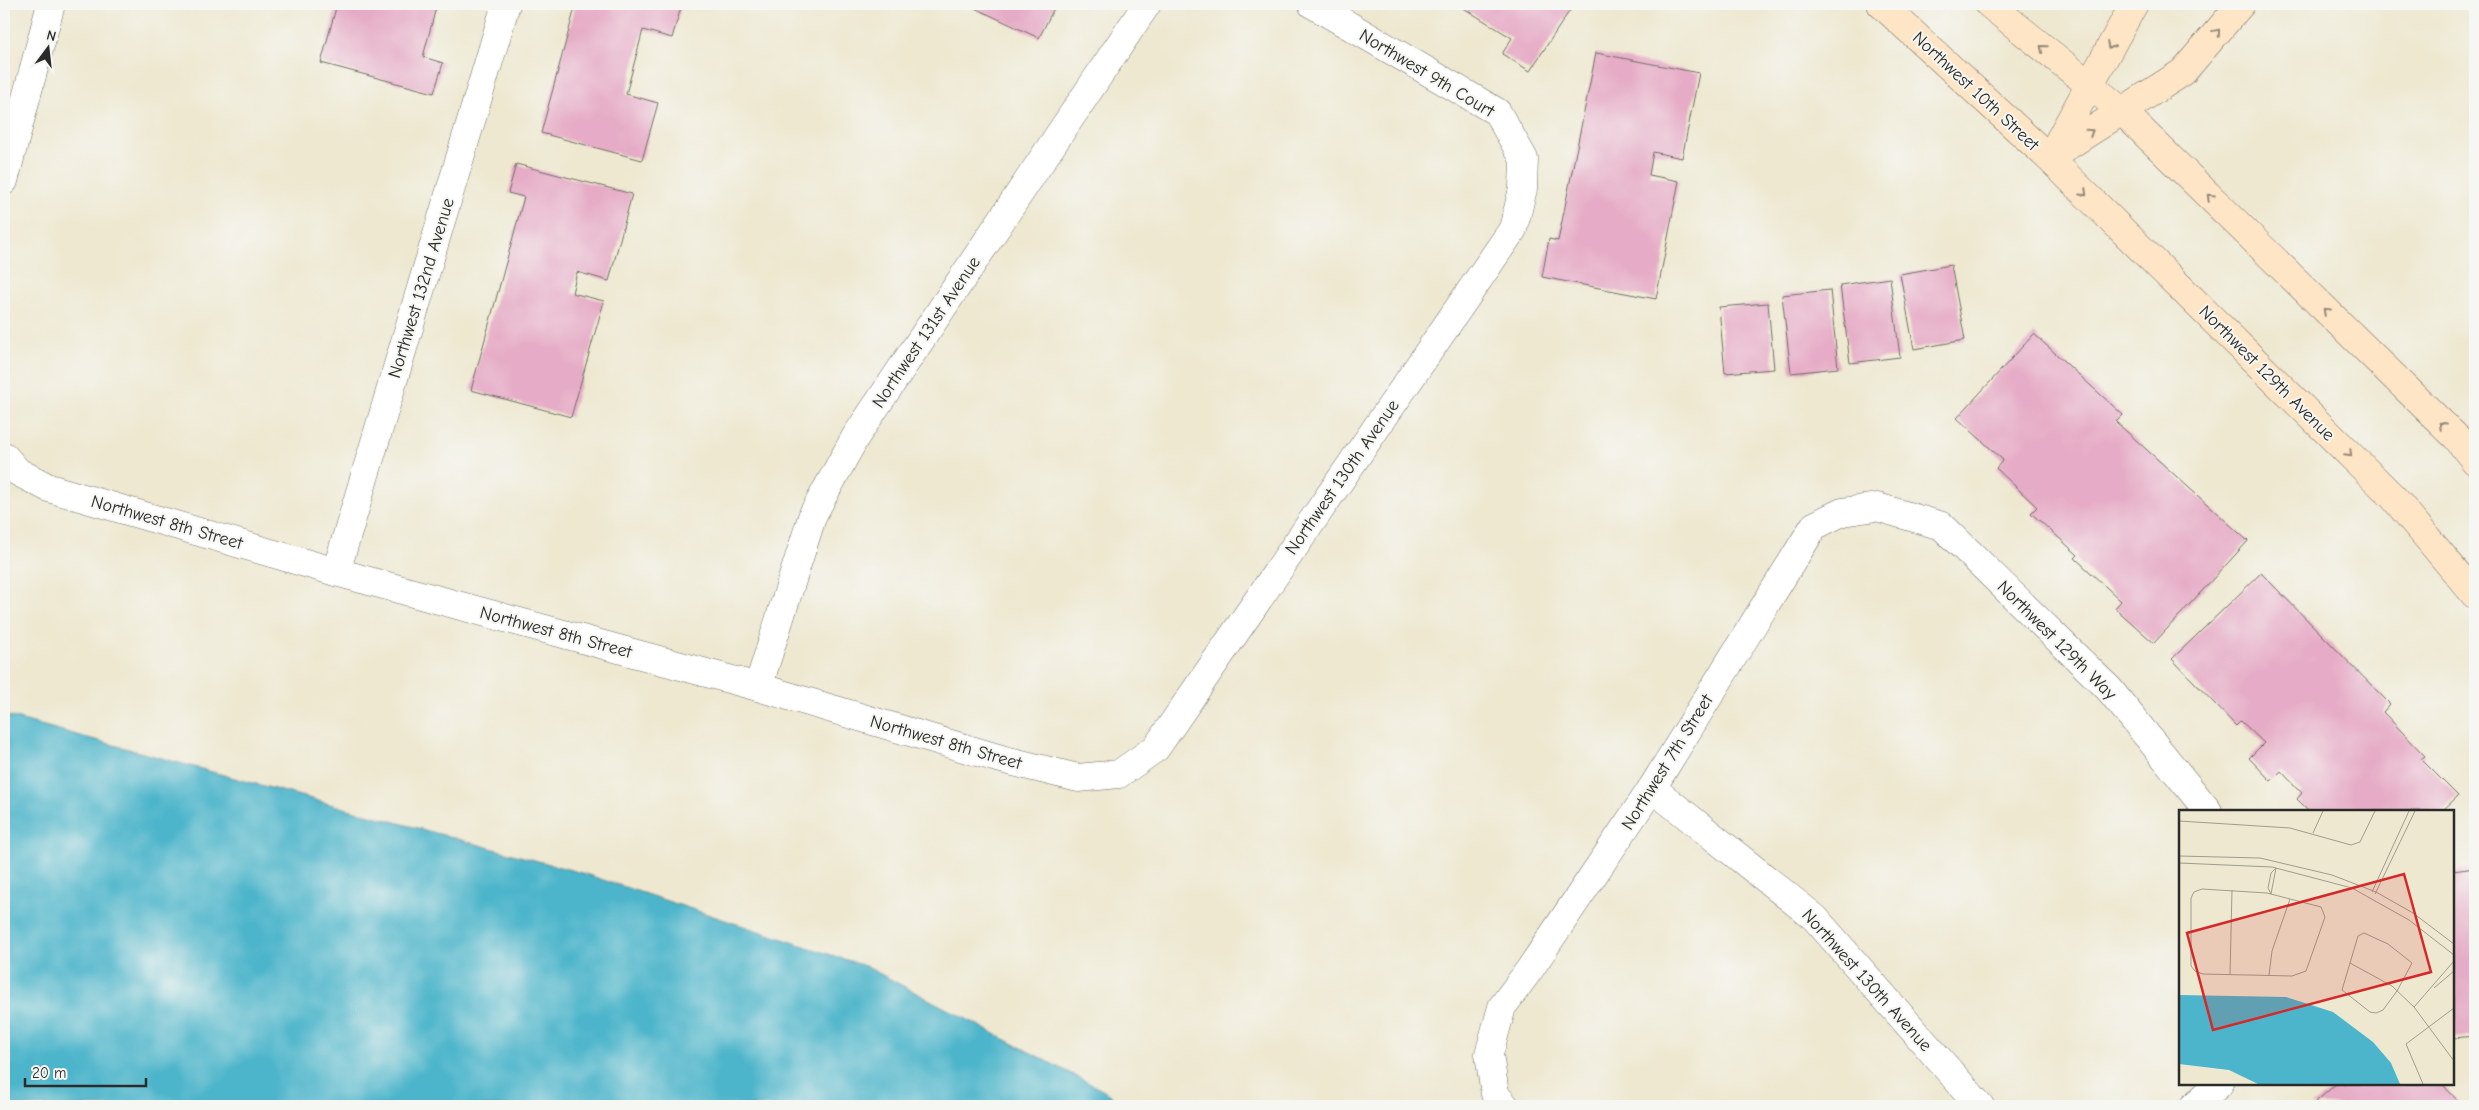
<svg xmlns="http://www.w3.org/2000/svg" width="2479" height="1110" font-family="'Comic Neue',sans-serif">
	<style>
		.water { fill: #4db5cb; stroke: #3c707b }
		.building { fill: #e6abc6 }
		.lines { fill: none; stroke-linecap: round; stroke-linejoin: round }
		.street-casing { stroke: #6f6d65; stroke-width: 29 }
		.secondary-casing { stroke: #6f6d65; stroke-width: 29 }
		.street { stroke: #fff; stroke-width: 28 }
		.secondary { stroke: #fee5c5; stroke-width: 28 }
		.oneway { stroke: #948878 }
		.labels { text-anchor: middle; stroke-width: 4; stroke-linejoin: round; paint-order: stroke }
		.street-label { font-size: 18px; fill: #2b2b2b; stroke: #f6f6f2 }
		.inset-road { fill: none; stroke: #a09c8e; stroke-width: 1 }
		.view { fill: #d62828; fill-opacity: 0.15; stroke: #d62828; stroke-width: 2.5 }
		.inset-edge { fill: none; stroke: #2b2b2b; stroke-width: 2.5 }
	</style>
	<rect width="100%" height="100%" fill="#f6f6f2"/>
	<filter id="ink" filterUnits="userSpaceOnUse"><feTurbulence type="fractalNoise" baseFrequency=".02" numOctaves="2"/><feDisplacementMap in="SourceGraphic" scale="10" xChannelSelector="R" yChannelSelector="G"/><feConvolveMatrix kernelMatrix="1 2 1 2 8 2 1 2 1" color-interpolation-filters="sRGB"/></filter>
	<filter id="wash" filterUnits="userSpaceOnUse"><feTurbulence type="fractalNoise" baseFrequency=".0096" numOctaves="4" result="noise"/><feDisplacementMap in="SourceGraphic" scale="20" xChannelSelector="R" yChannelSelector="G"/><feGaussianBlur stdDeviation="1.12" result="paint"/><feColorMatrix in="noise" values="0 0 0 0 0 0 0 0 0 0 0 0 0 0 0 0 0 1.4 0 .05"/><feComposite in="paint" operator="in"/></filter>
	<g filter="url(#wash)">
		<rect width="100%" height="100%" fill="#eee8d0"/>
		<!-- water -->
		<polygon class="water" points="4,715 582,873 865,966 1104,1091 1125,1106 4,1106"/>
		<g id="blocks">
			<!-- building -->
			<g class="building">
				<polygon points="337,4 437,4 423,57 443,63 434,93 321,63"/>
				<polygon points="576,4 682,4 672,38 643,30 626,94 658,103 642,160 541,133"/>
				<polygon points="966,4 1056,4 1039,38"/>
				<polygon points="1457,4 1574,4 1530,71 1502,54 1512,38"/>
				<polygon points="1596,53 1699,73 1682,158 1653,152 1649,175 1679,181 1656,299 1542,277 1549,239 1558,241"/>
				<polygon points="516,164 632,194 609,281 577,272 572,293 604,301 571,417 471,390 524,197 508,193"/>
				<polygon points="1951,265 1965,340 1914,349 1900,274"/>
				<polygon points="1890,278 1900,357 1850,363 1840,285"/>
				<polygon points="1830,290 1838,368 1791,373 1782,295"/>
				<polygon points="1768,303 1774,369 1725,373 1719,307"/>
				<polygon points="2034,334 2123,415 2116,422 2248,541 2154,643 2115,608 2121,601 2075,558 2078,555 2031,513 2037,507 1996,468 2003,460 1957,418"/>
				<polygon points="2261,573 2390,704 2383,712 2425,756 2421,759 2458,796 2442,811 2309,811 2297,799 2302,793 2281,771 2271,781 2249,758 2264,743 2241,721 2236,726 2172,659"/>
				<polygon points="2475,868 2475,1036 2453,1038 2453,871"/>
				<polygon points="2336,1084 2442,1084 2463,1106 2311,1106"/>
			</g>
		</g>
	</g>
	<g filter="url(#ink)">
		<use href="#blocks" fill-opacity="0" stroke="#6f6d65" stroke-width="1"/>
		<g class="lines">
			<defs>
				<g id="street">
					<polyline points="4,181 51,4"/>
					<polyline points="4,456 18,472 49,488 336,572 758,687 1001,759 1078,778 1119,774 1156,748 1513,229 1523,189 1524,159 1497,112 1312,4"/>
					<polyline points="336,572 506,4"/>
					<polyline points="758,687 813,514 856,436 1147,4"/>
					<polyline points="1652,788 1815,918 1980,1106"/>
					<polyline points="1505,1106 1495,1094 1489,1054 1502,1007 1530,969 1652,788 1814,526 1842,512 1877,507 1942,526 2109,689 2208,811"/>
					<polyline points="2194,1106 2219,1084"/>
				</g>
				<g id="secondary">
					<polyline points="1881,4 2049,158 2394,498 2475,595"/>
					<polyline points="1989,4 2122,111 2457,438 2475,461"/>
					<polyline points="2050,157 2134,4"/>
					<polyline points="2049,158 2183,72 2241,4"/>
				</g>
			</defs>
			<!-- street casing -->
			<use href="#street" class="street-casing"/>
			<!-- secondary casing -->
			<use href="#secondary" class="secondary-casing"/>
			<!-- street -->
			<use href="#street" class="street"/>
			<!-- secondary -->
			<use href="#secondary" class="secondary"/>
		</g>
		<!-- one-way arrows -->
		<defs><path id="oneway-chevron" d="M-2-3.5L2.5 0L-2 3.5" fill="none" stroke-width="1.6" stroke-linecap="round" stroke-linejoin="round" transform="scale(1.25)"/></defs>
		<g class="oneway">
			<use href="#oneway-chevron" transform="translate(2217 32) rotate(-50)"/>
			<use href="#oneway-chevron" transform="translate(2110 46) rotate(118)"/>
			<use href="#oneway-chevron" transform="translate(2043 48) rotate(-141)"/>
			<use href="#oneway-chevron" transform="translate(2090 132) rotate(-33)"/>
			<use href="#oneway-chevron" transform="translate(2084 193) rotate(44)"/>
			<use href="#oneway-chevron" transform="translate(2210 197) rotate(-136)"/>
			<use href="#oneway-chevron" transform="translate(2326 311) rotate(-136)"/>
			<use href="#oneway-chevron" transform="translate(2442 425) rotate(-136)"/>
			<use href="#oneway-chevron" transform="translate(2349 454) rotate(45)"/>
		</g>
	</g>
	<g class="labels">
		<!-- street labels -->
		<g class="street-label">
			<text transform="translate(1427 73) rotate(31)" y="6">Northwest 9th Court</text>
			<text transform="translate(1976 91) rotate(43)" y="6">Northwest 10th Street</text>
			<text transform="translate(421 288) rotate(-73)" y="6">Northwest 132nd Avenue</text>
			<text transform="translate(926 332) rotate(-56)" y="6">Northwest 131st Avenue</text>
			<text transform="translate(2267 373) rotate(45)" y="6">Northwest 129th Avenue</text>
			<text transform="translate(1342 477) rotate(-55)" y="6">Northwest 130th Avenue</text>
			<text transform="translate(167 522) rotate(16)" y="6">Northwest 8th Street</text>
			<text transform="translate(556 632) rotate(15)" y="6">Northwest 8th Street</text>
			<text transform="translate(2057 640) rotate(45)" y="6">Northwest 129th Way</text>
			<text transform="translate(946 742) rotate(16)" y="6">Northwest 8th Street</text>
			<text transform="translate(1667 762) rotate(-58)" y="6">Northwest 7th Street</text>
			<text transform="translate(1867 980) rotate(48)" y="6">Northwest 130th Avenue</text>
		</g>
	</g>
	<!-- overview -->
	<g transform="translate(2179 810)">
		<rect width="275" height="275" fill="#eee8d0"/>
		<path d="M 0,185 L 107,187 L 154,202 L 194,232 L 212,253 L 221,274 L 79,274 L 50,260 L 0,254 Z" fill="#4db5cb"/>
		<path class="inset-road" d="M 0,11 L 111,18 L 172,35 L 181,32 L 196,1M 134,23 L 144,1M 0,46 L 81,48 L 153,65 L 197,82 L 234,103 L 275,134M 0,53 L 93,57 L 173,78 L 230,110 L 275,145M 23,79 L 88,83 L 142,97 L 146,107 L 127,161 L 113,166 L 24,164 L 16,161 L 12,156 L 12,88 L 15,82 ZM 193,82 L 230,1M 92,84 L 89,78 L 92,63 L 97,58M 92,84 L 97,58M 196,84 L 236,1M 185,123 L 209,134 L 233,153 L 218,181 L 204,200 L 197,203 L 191,202 L 163,180 L 179,126 ZM 171,153 L 213,176 L 235,197 L 275,251M 51,165 L 53,80M 90,165 L 93,141 L 111,89M 255,178 L 275,161M 235,197 L 275,151M 244,274 L 227,234 L 275,198"/>
		<path class="view" d="M 225,64 L 252,162 L 34,220 L 8,123 Z"/>
		<rect width="275" height="275" class="inset-edge"/>
	</g>
	<!-- margin -->
	<rect width="2479" height="1110" fill="none" stroke="#f6f6f2" stroke-width="20"/>
	<!-- north arrow -->
	<g transform="translate(48 48) rotate(15)" stroke="#f6f6f2" stroke-width="4" paint-order="stroke">
	<path d="M0-4L9 19L0 12L-9 19Z" fill="#2b2b2b"/>
	<text y="-8" font-size="14" font-weight="bold" text-anchor="middle" fill="#2b2b2b">N</text>
	</g>
	<!-- scale -->
	<path d="M25 1078v8h121v-8" fill="none" stroke="#2b2b2b" stroke-width="2.5"/>
	<text x="32" y="1078" font-size="15" fill="#2b2b2b" stroke="#f6f6f2" stroke-width="4" paint-order="stroke">20 m</text>
</svg>
